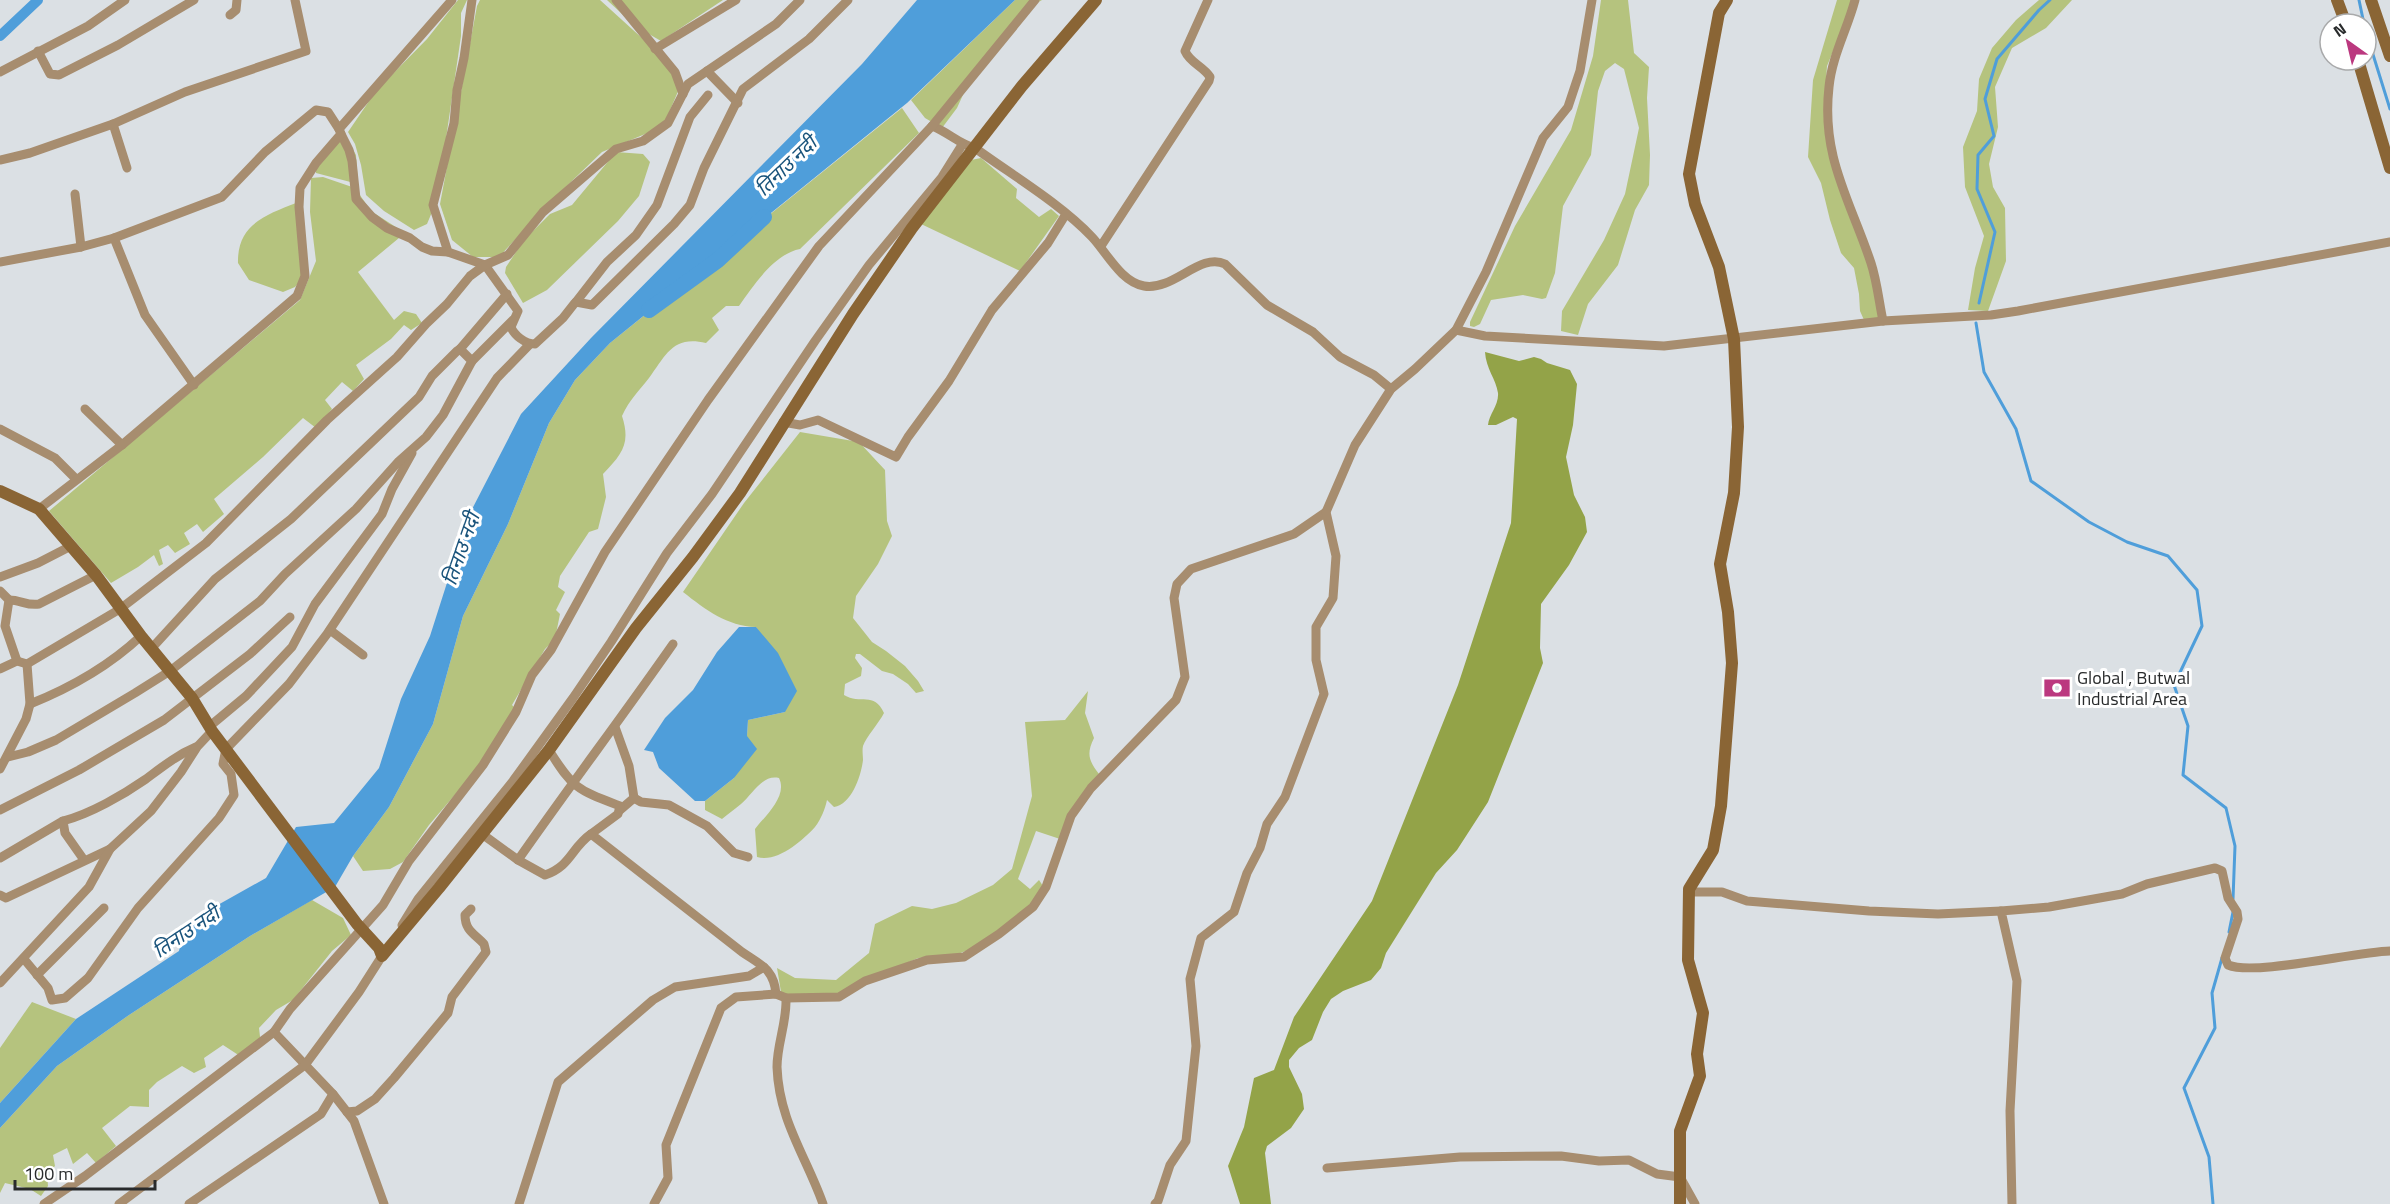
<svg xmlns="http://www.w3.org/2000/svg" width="2390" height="1204" font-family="'Titillium Web','Noto Sans Devanagari',sans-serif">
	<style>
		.green { fill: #b5c37e }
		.forest { fill: #93a348 }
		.water { fill: #4f9eda }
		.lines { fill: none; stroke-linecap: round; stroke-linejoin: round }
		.stream { stroke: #4f9eda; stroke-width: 3 }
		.canal { stroke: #4f9eda; stroke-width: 10 }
		.river { stroke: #4f9eda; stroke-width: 16 }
		.street { stroke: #a78d6f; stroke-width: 9 }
		.secondary { stroke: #8a6535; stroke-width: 12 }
		.labels { text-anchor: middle; stroke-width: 6; stroke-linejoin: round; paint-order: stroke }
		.poi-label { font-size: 18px; fill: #292b2c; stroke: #fff; text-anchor: start }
		.water-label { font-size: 20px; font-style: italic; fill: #19537b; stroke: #fff }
	</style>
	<rect width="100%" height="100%" fill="#dbe0e4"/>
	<!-- green -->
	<g class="green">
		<polygon points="458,0 467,0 461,13 461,36 437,200 427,224 414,230 384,211 366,195 361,165 355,144 348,132 376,91 427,39"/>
		<polygon points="480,0 600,0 643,39 662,52 679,89 665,122 650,132 602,152 549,203 499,257 473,257 452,240 440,204 477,6"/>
		<polygon points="607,0 723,0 661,41 635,26"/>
		<polygon points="1015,0 1042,0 1028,8 976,66 957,108 942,128 925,118 911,100"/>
		<polygon points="1601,0 1628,0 1634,53 1649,67 1647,98 1650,155 1649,185 1635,210 1618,265 1588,304 1578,335 1561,331 1562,311 1604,240 1625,194 1639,128 1624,69 1615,63 1605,71 1598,91 1591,155 1563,206 1555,273 1546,298 1542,299 1523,295 1491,300 1480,324 1474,327 1470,326 1470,322 1515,226 1571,130 1593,56"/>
		<polygon points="1837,0 1854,0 1827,66 1824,110 1873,284 1879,319 1864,320 1860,311 1859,294 1854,268 1841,253 1830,220 1821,183 1808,157 1813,80"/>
		<polygon points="2039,0 2072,0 2046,28 2012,48 1995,87 1998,127 1989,164 1993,187 2005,208 2006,261 1988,311 1968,310 1975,268 1984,236 1965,187 1963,147 1977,111 1979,79 1992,48 2016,20"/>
		<path d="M 902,108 L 919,133 L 800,249 C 774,254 754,285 739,306 L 726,306 L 712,318 L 719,330 L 706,343 C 673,335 666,355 649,378 C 638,392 630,399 622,416 C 631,444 622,454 603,474 L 606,497 L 598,529 L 589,532 L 560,576 L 558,587 L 565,592 L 556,610 L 560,614 L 555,639 L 545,649 L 512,705 L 516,709 L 482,763 L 429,825 L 403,862 L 390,869 L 363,871 L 353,856 L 389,807 L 433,724 L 463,616 L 508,524 L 549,423 L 575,380 L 610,343 Z"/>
		<polygon points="345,135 356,155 358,184 316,173 316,168"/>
		<polygon points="616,152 643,154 650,162 639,196 618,221 547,290 523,303 505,273 506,267 524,240 550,214 572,205"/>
		<polygon points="981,158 1017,189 1016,198 1039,217 1051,209 1059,216 1020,271 921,224 971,160"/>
		<polygon points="323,177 355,188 371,211 405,233 358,272 394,320 404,311 416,314 422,323 411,330 404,325 391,339 356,365 364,379 353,391 342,382 325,400 332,409 316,428 303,418 263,457 214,499 224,514 203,532 197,524 184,533 190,544 175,553 168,545 159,550 163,564 159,566 154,555 138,567 111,583 49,511 300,300 316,261 310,212 311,178"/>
		<path d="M 296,203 L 302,279 L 295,287 L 283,292 L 249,280 L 238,263 C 237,224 266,215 296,203 Z"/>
		<path d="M 800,432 L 859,442 L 885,470 L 887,521 L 892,536 L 878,564 L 856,596 L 853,618 L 872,642 L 886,651 L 905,666 L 918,681 L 924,691 L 916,693 L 908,684 L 893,674 L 882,671 L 860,654 L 856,654 L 855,658 L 862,668 L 861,676 L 845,684 L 844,695 C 860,705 874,691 884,713 C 879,723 866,737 863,746 C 862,750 863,756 863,760 C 861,776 852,804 834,807 L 827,800 C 825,809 821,819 815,827 C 802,841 777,863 757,857 L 755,829 C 765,816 788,796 779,778 C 762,774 752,795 741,804 C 735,809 728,814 722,819 L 705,810 L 705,801 L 734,778 L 747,736 L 748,720 L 785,712 L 756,627 C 727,626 706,610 683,592 L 744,503 Z"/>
		<path d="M 1088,691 L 1085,713 L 1094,738 C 1086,754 1089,761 1099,774 L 1060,839 L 1036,831 L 1018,879 L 1030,889 L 1039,880 L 1043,886 L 1030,905 L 1001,930 L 971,949 L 955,955 L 918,958 L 839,993 L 791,996 L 781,992 L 777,968 L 795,978 L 836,980 L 869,953 L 875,924 L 912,906 L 932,909 L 956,903 L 993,885 L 1012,869 L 1032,796 L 1025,722 L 1065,720 Z"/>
		<polygon points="312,900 343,918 351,935 332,951 293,1000 276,1010 259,1028 261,1045 243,1058 223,1045 204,1058 206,1067 194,1073 182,1066 157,1082 149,1090 149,1107 130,1106 102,1128 116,1146 96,1163 87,1153 73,1164 67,1148 53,1155 55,1166 47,1174 48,1186 41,1196 30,1189 5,1183 0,1193 0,1128 57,1066 129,1015 250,936"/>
		<polygon points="32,1002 76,1019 0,1103 0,1048"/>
	</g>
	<!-- forest -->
	<path class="forest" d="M 1485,352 L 1519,361 L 1534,357 L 1541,359 L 1547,363 L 1570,370 L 1577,384 L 1573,425 L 1566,457 L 1574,495 L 1585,517 L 1587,532 L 1569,565 L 1541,604 L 1540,648 L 1543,663 L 1488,802 L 1457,850 L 1436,873 L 1386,953 L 1381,968 L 1371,980 L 1343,991 L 1331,999 L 1323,1012 L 1312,1040 L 1299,1048 L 1289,1060 L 1289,1067 L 1302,1094 L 1304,1109 L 1291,1128 L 1267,1146 L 1265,1153 L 1271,1204 L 1240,1204 L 1228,1166 L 1244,1127 L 1254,1078 L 1274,1070 L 1294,1017 L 1372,901 L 1458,685 L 1511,523 L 1517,419 L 1513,417 L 1496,425 L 1488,425 C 1489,414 1499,405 1498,393 C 1496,379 1486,369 1485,352 Z"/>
	<!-- water -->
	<g class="water">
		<polygon points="917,0 1015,0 907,103 610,343 575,380 549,423 508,524 463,616 433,724 389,807 353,856 335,887 250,936 129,1015 57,1066 0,1128 0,1103 76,1019 179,951 184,924 266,878 296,827 334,823 379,768 401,699 430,636 468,517 521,414 591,338 862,64"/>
		<polygon points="739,627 756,627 778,653 797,691 785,712 748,720 747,736 757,749 734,778 705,801 695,801 659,768 653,752 644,750 665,718 693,690 717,652"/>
	</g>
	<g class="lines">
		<!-- stream -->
		<g class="stream">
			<polyline points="2359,0 2364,24"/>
			<polyline points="2366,32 2390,109"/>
			<polyline points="1979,303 1995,232 1977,189 1978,155 1994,136 1985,99 1997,59 2039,10 2050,0"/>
			<polyline points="1976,323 1984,372 2016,429 2031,481 2089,522 2127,542 2168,556 2197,590 2202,626 2174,685 2188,726 2183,775 2226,808 2235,846 2233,899"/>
			<polyline points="2229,932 2233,912"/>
			<polyline points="2213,1204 2209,1157 2184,1088 2215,1028 2212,993 2222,958"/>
		</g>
		<!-- canal -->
		<polyline class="canal" points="0,36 38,0"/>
		<!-- river -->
		<polyline class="river" points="649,310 718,260 764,217"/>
		<!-- street -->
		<g class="street">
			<path d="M 472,0 L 464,58 L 457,90 L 454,123 L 433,205 L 448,252 L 485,265 L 518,311 L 511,327 C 514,335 525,344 535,344 L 563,318 L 574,304 L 576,302 L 592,305 L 674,224 L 690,205 L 704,168 L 743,89 L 809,39 L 848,0"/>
			<polyline points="616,0 675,72 683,94"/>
			<path d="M 1855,0 C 1847,30 1832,56 1829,87 C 1821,157 1850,200 1871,263 C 1877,281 1879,302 1883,321"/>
			<polyline points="230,15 236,10 237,0"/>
			<polyline points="655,49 736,0"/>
			<polyline points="38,51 50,74 59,75 118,45 194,0"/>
			<polyline points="707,71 738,103"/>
			<polyline points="0,72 88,26 125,0"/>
			<polyline points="113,124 127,168"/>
			<path d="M 932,126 C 948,132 959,144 975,148 C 1012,175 1061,204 1092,237 C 1107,253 1121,282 1144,286 C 1174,291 1200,252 1225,264 L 1267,305 L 1313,332 L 1340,357 L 1374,375 L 1391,389"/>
			<polyline points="341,134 349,150 352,161 356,199 372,217 387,228 410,238 422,247 432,251 448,252"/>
			<polyline points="0,160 30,153 113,124 185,92 306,51 295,0"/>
			<polyline points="75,194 81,247"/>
			<polyline points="114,238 145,315 194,385"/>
			<path d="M 1101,246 L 1209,81 L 1210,77 C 1203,66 1190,63 1185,51 L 1208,0"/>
			<polyline points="0,262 81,247 114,238 222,197 265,152 316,110 328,112 339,129 452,0"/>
			<polyline points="576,302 607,262 636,235 657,205 690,117 708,95"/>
			<polyline points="1456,330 1485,336 1664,346 1883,321 1991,315 2018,311 2390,242"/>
			<polyline points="460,349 507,294"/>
			<polyline points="472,361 513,320"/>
			<polyline points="85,409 122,445"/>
			<polyline points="783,422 800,425 818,420 896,457 908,437 949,381 992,310 1048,243 1066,214"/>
			<polyline points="0,429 55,458 76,479"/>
			<polyline points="39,509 122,445 297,296 305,276 299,207 300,188 316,163 341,134 339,129"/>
			<polyline points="0,577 38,563 71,546"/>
			<polyline points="0,591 9,600 5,626 17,661"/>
			<path d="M 9,600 C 21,600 27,606 39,604 L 96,575"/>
			<polyline points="330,630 363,655"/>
			<polyline points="0,669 17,661 27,664 120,609 206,543 327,420 397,357 426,324 447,304 470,276 485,265 508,255 543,212 616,149 643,141 668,123 688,84 776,24 800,0"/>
			<path d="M 30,704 C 70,688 109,666 141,636"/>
			<polyline points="210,726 246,696 292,647 315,604 382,514 392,489 412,453"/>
			<polyline points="615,727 629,766 634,798 620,810"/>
			<path d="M 549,750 C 573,789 578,790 620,806 L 618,814 L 591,834 L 742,952 C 761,965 774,969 776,994"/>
			<polyline points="8,757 28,752 56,740 135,693 170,671 260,601 285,574 356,509 399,461 426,437 443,415 472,361 460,349 457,351 432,376 419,397 291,519 215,579 151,649"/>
			<polyline points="0,769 26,719 30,704 27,664"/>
			<polyline points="634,798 641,802 669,805 707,826 734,853 748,857"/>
			<polyline points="0,810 79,770 164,720 250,654 290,617"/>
			<path d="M 482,834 L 518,860 L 545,875 C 571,866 571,848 591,834"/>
			<polyline points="0,858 63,821"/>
			<path d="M 84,860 L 65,833 L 63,821 C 90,814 123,795 146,779 C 162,767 177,755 196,747"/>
			<path d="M 518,860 C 569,787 622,717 673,644"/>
			<polyline points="1689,889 1695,892 1722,892 1747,901 1869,911 1938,914 2001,911"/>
			<polyline points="0,895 6,898 110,849"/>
			<polyline points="403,928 402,925 418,899 513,781 573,698 611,642 667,553 712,494 815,341 869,265 942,177 962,145"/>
			<polyline points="24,959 48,988 52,1000 65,998 88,978 138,908 219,818 234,795 231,774 223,764 226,749 289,684 327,634 497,378 530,344"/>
			<polyline points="37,975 104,908"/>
			<polyline points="0,983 89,887 110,849 151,811 181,772 197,747 212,731"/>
			<path d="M 786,998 C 787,1022 777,1044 777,1067 C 779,1121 806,1156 823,1204"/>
			<polyline points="274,1032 333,1094 354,1121 384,1204"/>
			<path d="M 347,1112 L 357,1111 L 375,1099 L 394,1078 L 448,1013 L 452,997 L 486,952 L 484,944 C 475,934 465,931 465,915 L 471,909"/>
			<polyline points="1327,1168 1460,1157 1561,1156 1599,1161 1629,1160 1657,1174 1680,1177 1695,1204"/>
			<polyline points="44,1204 85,1176 274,1032 290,1009 383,905 409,861 483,765 516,712 532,675 551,650 605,552 708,400 819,246 932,126 1035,0"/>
			<polyline points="119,1204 305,1065 359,992 382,956"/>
			<polyline points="189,1204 321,1114 333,1094"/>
			<polyline points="519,1204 558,1082 653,1000 675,987 749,976 764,967"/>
			<polyline points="654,1204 668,1178 666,1145 721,1008 736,997 776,994 786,998 839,997 865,981 927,960 964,957 999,934 1033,907 1046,887 1071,816 1091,788 1176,700 1185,677 1174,598 1177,584 1191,569 1294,534 1326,512"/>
			<polyline points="1155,1204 1158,1201 1170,1165 1186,1141 1196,1046 1190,979 1201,938 1234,912 1247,873 1260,848 1267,824 1285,797 1324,694 1316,660 1316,627 1333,598 1336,556 1326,512 1355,445 1391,389 1415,369 1456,330 1486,272 1543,138 1568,107 1580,71 1592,0"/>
			<path d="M 2012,1204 L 2010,1111 L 2017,981 L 2001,911 L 2049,907 L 2122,894 L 2147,884 L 2215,868 L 2222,871 L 2228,898 L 2237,912 L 2238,919 L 2225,958 L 2228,965 C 2255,976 2354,952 2390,951"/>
		</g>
		<!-- secondary -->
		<g class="secondary">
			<polyline points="2337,0 2346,24"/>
			<polyline points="2371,0 2390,56"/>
			<polyline points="2358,60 2390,168"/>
			<polyline points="0,491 39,509 96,575 141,636 192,698 212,731 357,924 379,948 382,956 439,888 549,750 636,628 693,557 740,493 853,314 912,228 1022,86 1096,0"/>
			<polyline points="1680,1204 1680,1131 1700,1076 1697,1054 1703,1013 1688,960 1689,889 1713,850 1721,806 1732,663 1728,612 1720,564 1734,493 1738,427 1734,339 1719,267 1695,204 1689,174 1719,13 1727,0"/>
		</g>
	</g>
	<!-- icons -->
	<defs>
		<symbol id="bank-bare" viewBox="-9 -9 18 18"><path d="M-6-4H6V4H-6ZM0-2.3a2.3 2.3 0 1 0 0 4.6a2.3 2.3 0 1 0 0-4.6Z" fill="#bb387f" stroke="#fff" stroke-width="2.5" paint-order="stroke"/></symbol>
	</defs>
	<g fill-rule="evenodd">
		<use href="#bank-bare" x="2038" y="669" width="38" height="38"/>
	</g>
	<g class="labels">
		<!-- poi labels -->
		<g class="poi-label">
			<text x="2077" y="684">Global , Butwal<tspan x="2077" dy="21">Industrial Area</tspan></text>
		</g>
		<!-- water labels -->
		<g class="water-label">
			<text transform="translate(786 166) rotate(-44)" y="7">तिनाउ नदी</text>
			<text transform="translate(461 549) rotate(-71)" y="7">तिनाउ नदी</text>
			<text transform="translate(186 932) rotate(-34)" y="7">तिनाउ नदी</text>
		</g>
	</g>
	<!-- north arrow -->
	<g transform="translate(2348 42) rotate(326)"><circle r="28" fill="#ffffff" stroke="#a9aaab" stroke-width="1.5"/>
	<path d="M0-4.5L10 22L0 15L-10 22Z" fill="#bb387f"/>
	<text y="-9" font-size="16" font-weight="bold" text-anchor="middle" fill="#292b2c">N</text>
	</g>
	<!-- scale -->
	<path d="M15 1180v9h140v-9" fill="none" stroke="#292b2c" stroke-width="3"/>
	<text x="24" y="1180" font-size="18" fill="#292b2c" stroke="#ffffff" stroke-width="4.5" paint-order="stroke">100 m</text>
</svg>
